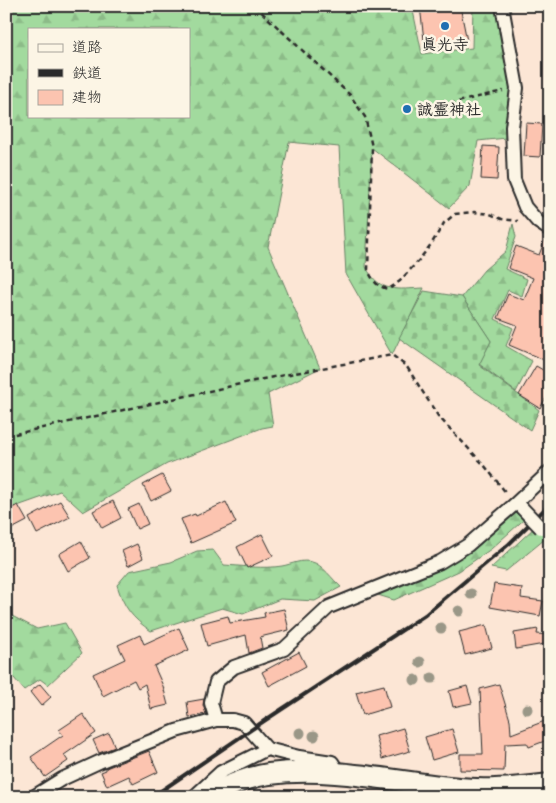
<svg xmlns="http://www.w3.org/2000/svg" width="556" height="803" font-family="Mynerve,'Klee One',sans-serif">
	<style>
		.forest { fill: url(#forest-firs); stroke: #668264; fill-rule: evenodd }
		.cemetery { fill: url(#cemetery-stones); stroke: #668264 }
		.building { fill: #fcc4b0; stroke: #2b2b2b }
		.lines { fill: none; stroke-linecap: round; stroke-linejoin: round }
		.minor-casing { stroke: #2b2b2b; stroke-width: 16 }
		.trunk-casing { stroke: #2b2b2b; stroke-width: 24 }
		.path { stroke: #2b2b2b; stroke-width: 2.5; stroke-dasharray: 5 4; stroke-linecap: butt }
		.minor { stroke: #fcf5e5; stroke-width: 12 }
		.trunk { stroke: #fcf5e5; stroke-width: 20 }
		.rail { stroke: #2b2b2b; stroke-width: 4 }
		.minor-bridge-casing { stroke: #2b2b2b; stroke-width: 16; stroke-linecap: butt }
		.minor-bridge { stroke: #fcf5e5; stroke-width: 12 }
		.tree { fill: #9a9787 }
		.poi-dot { fill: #1f6fb2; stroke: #fcf5e5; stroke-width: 2 }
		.labels { text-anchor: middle; stroke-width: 5; stroke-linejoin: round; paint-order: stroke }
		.poi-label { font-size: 16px; font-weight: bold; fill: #2b2b2b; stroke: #fcf5e5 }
	</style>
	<defs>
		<pattern id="forest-firs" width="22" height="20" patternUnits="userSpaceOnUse" patternTransform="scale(1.25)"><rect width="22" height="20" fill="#a2da9e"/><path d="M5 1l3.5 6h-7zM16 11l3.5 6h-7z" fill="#8cbb88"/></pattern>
		<pattern id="cemetery-stones" width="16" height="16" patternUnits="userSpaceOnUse" patternTransform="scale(1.25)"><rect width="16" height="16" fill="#a2da9e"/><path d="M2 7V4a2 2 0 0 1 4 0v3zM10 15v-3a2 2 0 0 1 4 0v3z" fill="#8cbb88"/></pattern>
	</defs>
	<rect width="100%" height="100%" fill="#fce6d5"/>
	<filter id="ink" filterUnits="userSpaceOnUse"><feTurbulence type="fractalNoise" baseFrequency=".02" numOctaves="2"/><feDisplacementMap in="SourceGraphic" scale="10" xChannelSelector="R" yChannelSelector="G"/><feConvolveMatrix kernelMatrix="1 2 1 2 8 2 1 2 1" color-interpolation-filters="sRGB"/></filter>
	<g filter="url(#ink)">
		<!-- forest -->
		<g class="forest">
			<path d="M 6,6 L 412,6 L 422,54 L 472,48 L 473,6 L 503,6 L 512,79 L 508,103 L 506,138 L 478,141 L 470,186 L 449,208 L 372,148 L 366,267 C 380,294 397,289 424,288 L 392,355 L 346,274 L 339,147 L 289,142 L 268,247 L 320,368 L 268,394 L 273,426 L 262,428 L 167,464 L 83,512 L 60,491 L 6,510 ZM 29,29 L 189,29 L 189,116 L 29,116 Z"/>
			<polygon points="513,224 516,237 505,269 527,279 522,296 508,290 495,319 513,328 506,346 532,361 516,392 479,364 491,341 462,297 484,270 506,251"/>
			<polygon points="521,507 529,515 491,549 459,571 394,600 368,592 440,562"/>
			<polygon points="550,513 550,535 506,571 491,568"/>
			<path d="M 213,550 L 224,565 C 242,566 264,569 282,566 C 293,564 301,559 312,562 C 322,564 333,580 341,587 L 315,601 L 280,599 L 243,614 L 222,608 L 151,631 C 132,618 124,608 117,585 L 129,571 L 171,562 L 197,551 Z"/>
			<polygon points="6,595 12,616 37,629 65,623 82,653 48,685 40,679 24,690 14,678 6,675"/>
		</g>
		<!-- cemetery -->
		<polygon class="cemetery" points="424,291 462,297 491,341 479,365 539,410 530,430 399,338"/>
		<!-- building -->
		<g class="building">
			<polygon points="420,6 460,6 467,41 434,47 431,40 424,40"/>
			<polygon points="526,123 542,124 540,157 524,156"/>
			<polygon points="483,146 499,147 497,180 481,179"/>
			<polygon points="546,237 550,238 550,346 544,360 509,345 517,325 498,318 508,294 524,300 533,278 508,268 516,246 539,255"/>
			<polygon points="536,366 550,374 550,391 540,408 519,395"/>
			<polygon points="162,475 171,491 151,501 143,485"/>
			<polygon points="60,501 70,517 37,534 29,518"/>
			<polygon points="113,501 121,518 102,528 93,511"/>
			<polygon points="226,502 236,523 191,543 181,519 195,514 196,516"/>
			<polygon points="139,504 148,524 137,529 128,509"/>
			<polygon points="18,505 27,521 6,532 6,511"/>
			<polygon points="262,534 273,556 247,568 237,547"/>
			<polygon points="81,541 90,558 68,571 59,554"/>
			<polygon points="137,544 143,558 128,566 122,551"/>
			<polygon points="494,584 522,588 521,598 543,601 540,616 490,607"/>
			<polygon points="284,609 289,630 260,637 262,648 249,653 246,635 207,646 201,623 228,616 230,623 265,617 264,613"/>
			<polygon points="486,625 492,648 465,655 459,632"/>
			<polygon points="179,628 189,650 154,666 163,686 168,705 151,709 145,684 138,688 134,680 103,696 93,674 125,659 118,645 140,635 144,644"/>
			<polygon points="538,629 537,634 550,635 550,643 516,649 514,633"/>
			<polygon points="299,652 306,666 269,686 262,672"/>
			<polygon points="40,684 51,697 41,706 30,692"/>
			<polygon points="499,684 510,720 511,734 550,719 550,739 529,747 527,743 505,744 504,771 460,770 460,754 483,754 480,689"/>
			<polygon points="384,685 390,707 363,715 356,692"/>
			<polygon points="467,686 472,703 453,707 449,691"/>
			<polygon points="204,699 203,705 206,714 189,717 187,702"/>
			<polygon points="83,714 96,733 64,755 68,761 45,777 31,757 63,735 59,730"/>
			<polygon points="403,728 410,751 382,759 376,736"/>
			<polygon points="452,729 459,752 432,760 425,737"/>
			<polygon points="109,733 115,747 99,753 93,740"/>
			<polygon points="149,751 158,772 133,784 129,776 107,786 101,772 106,770 106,768"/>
		</g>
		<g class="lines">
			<defs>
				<g id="minor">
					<polyline points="502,6 517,88 512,127 514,180 525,207 538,222 550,230"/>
					<polyline points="216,720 211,703 216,682 234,667 284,649 329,607 440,562 468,545 515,504 550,471"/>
					<polyline points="196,795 221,772 267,749"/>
					<polyline points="33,797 62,779 99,762 176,731 216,720 233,720 244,723 267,749 299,757 332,762 339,773"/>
				</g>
				<path id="trunk" d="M 204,797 C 225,788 246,777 269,774 C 332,766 395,782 459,788 C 488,791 520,788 550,784"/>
			</defs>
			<!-- minor casing -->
			<use href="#minor" class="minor-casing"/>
			<!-- trunk casing -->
			<use href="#trunk" class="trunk-casing"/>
			<!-- path -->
			<g class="path">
				<path d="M 255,6 L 350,95 L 365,117 L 372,147 L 368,270 C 373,281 377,287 389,289 L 400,281 L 419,260 L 432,243 L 444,223 L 455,214 L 474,212 L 490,214 L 502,219 L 518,221"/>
				<polyline points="441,106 503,91"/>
				<polyline points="6,436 263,379 392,355 407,367 438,416 484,465 507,494"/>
			</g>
			<!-- minor -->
			<use href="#minor" class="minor"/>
			<!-- trunk -->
			<use href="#trunk" class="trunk"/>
			<!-- rail -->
			<polyline class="rail" points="152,797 264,721 425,615 509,544 550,504"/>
			<defs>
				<polyline id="minor-bridge" points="521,507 541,528"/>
			</defs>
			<!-- minor-bridge casing -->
			<use href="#minor-bridge" class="minor-bridge-casing"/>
			<!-- minor-bridge -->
			<use href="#minor-bridge" class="minor-bridge"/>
		</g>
		<!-- trees -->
		<g class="tree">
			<circle cx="471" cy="594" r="5.5"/>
			<circle cx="459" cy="611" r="5.5"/>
			<circle cx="441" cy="628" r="5.5"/>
			<circle cx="420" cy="662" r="5.5"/>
			<circle cx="432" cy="678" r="5.5"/>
			<circle cx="415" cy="680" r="5.5"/>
			<circle cx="527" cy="709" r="5.5"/>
			<circle cx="300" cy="733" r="5.5"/>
			<circle cx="314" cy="736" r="5.5"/>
		</g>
	</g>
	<!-- markers -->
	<g class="poi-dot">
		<circle cx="445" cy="26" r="5"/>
		<circle cx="407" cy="109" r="5"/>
	</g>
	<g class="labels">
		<!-- poi labels -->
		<g class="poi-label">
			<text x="445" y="50">眞光寺</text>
			<text x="417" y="115" text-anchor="start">誠霊神社</text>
		</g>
	</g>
	<!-- margin -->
	<rect width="556" height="803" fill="none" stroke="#fcf5e5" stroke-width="25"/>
	<rect x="12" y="12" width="531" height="778" fill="none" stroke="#2b2b2b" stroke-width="2" filter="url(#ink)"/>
	<!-- legend -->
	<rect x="28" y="28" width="162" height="90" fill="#fcf5e5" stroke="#a8a49b"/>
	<rect x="38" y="44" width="25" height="8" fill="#fcf5e5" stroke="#a8a49b"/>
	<text x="72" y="52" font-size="15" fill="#2b2b2b">道路</text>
	<rect x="38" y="69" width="25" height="8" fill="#2b2b2b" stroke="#a8a49b"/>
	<text x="72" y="78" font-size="15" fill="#2b2b2b">鉄道</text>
	<rect x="38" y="90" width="25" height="15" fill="#fcc4b0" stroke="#a8a49b"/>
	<text x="72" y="102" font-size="15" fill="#2b2b2b">建物</text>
</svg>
